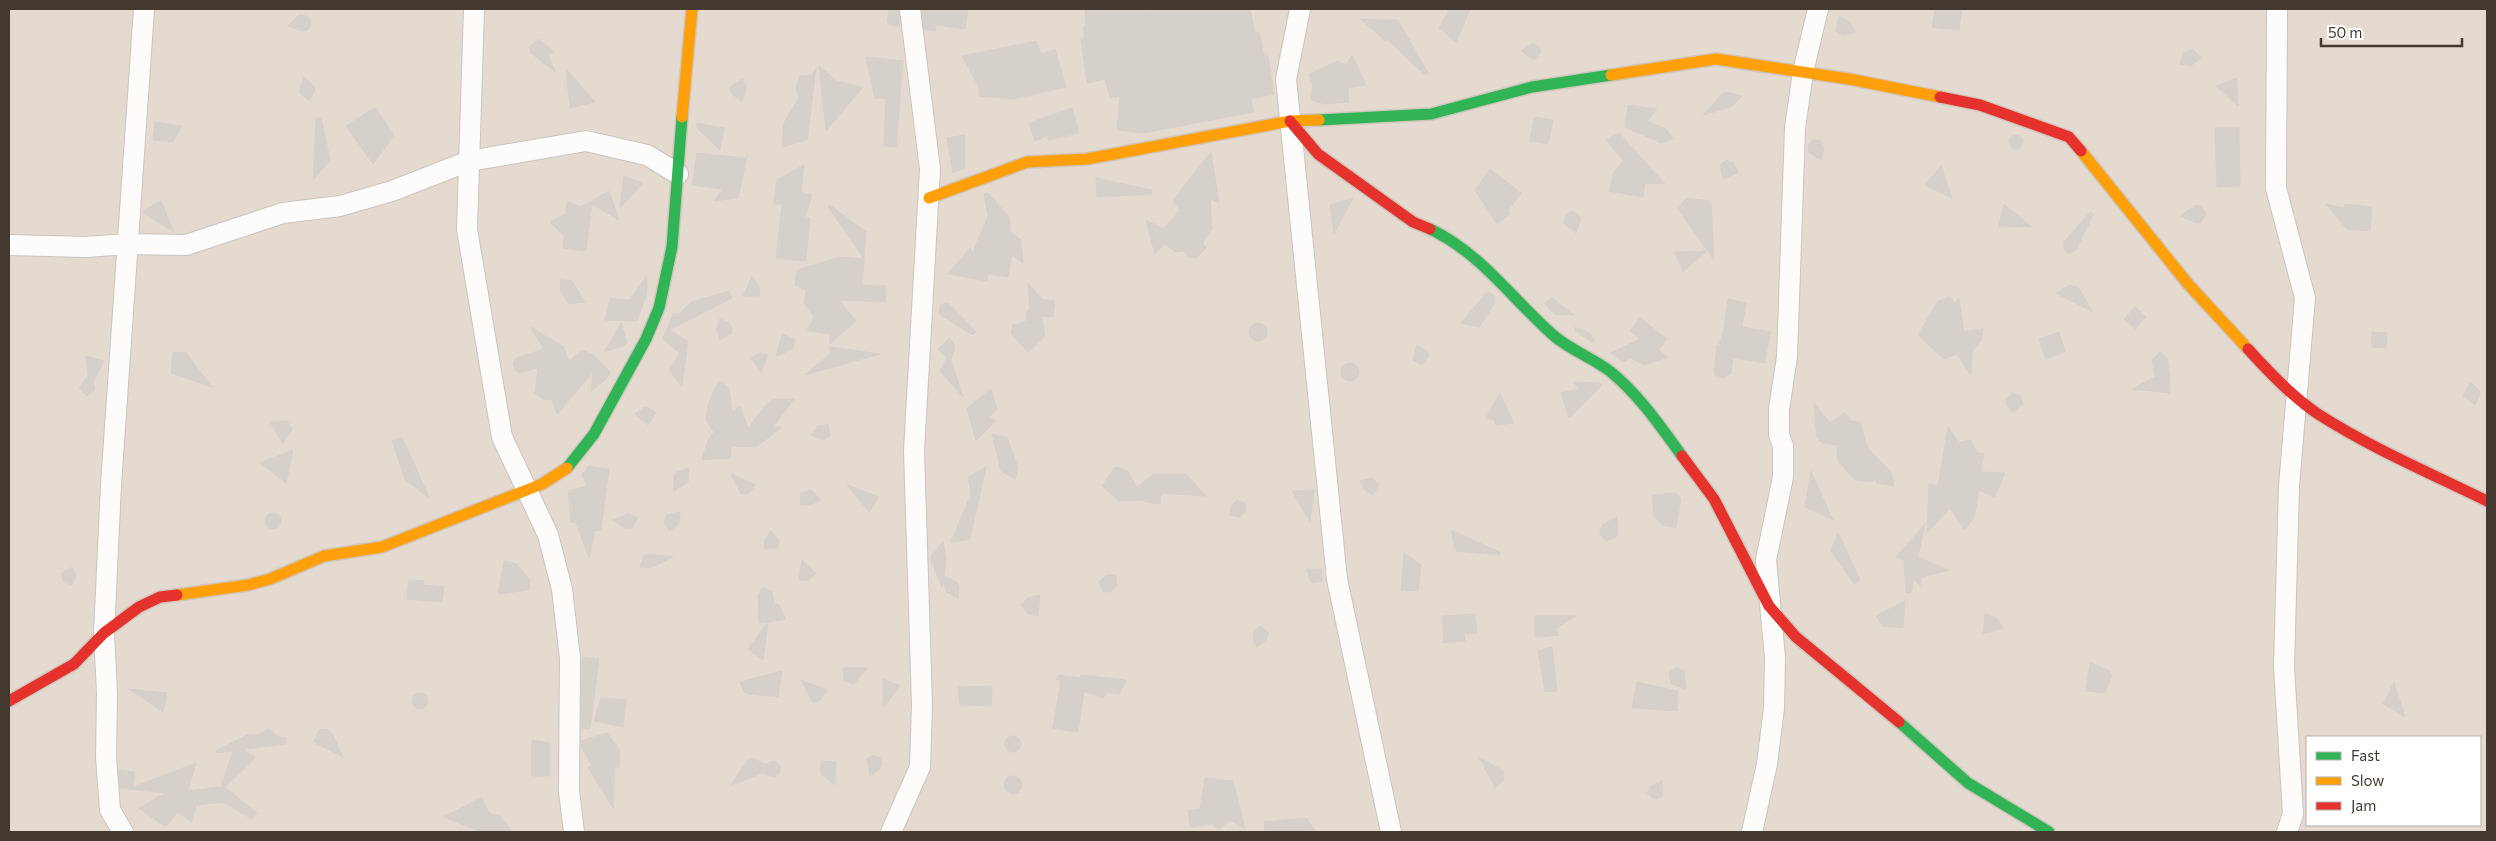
<svg xmlns="http://www.w3.org/2000/svg" width="2496" height="841" font-family="Commissioner,sans-serif">
	<style>
		.residential { fill: #e4dad0; fill-rule: evenodd }
		.building { fill: #d6d0cb; stroke: #d7d0ca }
		.lines { fill: none; stroke-linecap: round; stroke-linejoin: round }
		.street-casing { stroke: #cbc5c0; stroke-width: 22 }
		.fast-casing { stroke: #d0c6bb; stroke-width: 14 }
		.slow-casing { stroke: #d0c6bb; stroke-width: 14 }
		.jam-casing { stroke: #d0c6bb; stroke-width: 14 }
		.street { stroke: #fdfcfb; stroke-width: 20 }
		.fast { stroke: #30b455; stroke-width: 11 }
		.slow { stroke: #ff9f0a; stroke-width: 11 }
		.jam { stroke: #e5322d; stroke-width: 11 }
	</style>
	<rect width="100%" height="100%" fill="#efe9e4"/>
	<!-- residential -->
	<path class="residential" d="M 9,9 L 2487,9 L 2487,832 L 9,832 ZM 2307,737 L 2480,737 L 2480,825 L 2307,825 Z"/>
	<!-- building -->
	<g class="building">
		<polygon points="889,9 898,9 900,26 889,25 889,22 887,22"/>
		<polygon points="922,9 968,9 965,29 936,25 935,31 924,29"/>
		<polygon points="1085,9 1136,9 1136,11 1250,9 1255,33 1259,32 1264,56 1268,56 1274,94 1251,99 1254,112 1143,133 1117,130 1120,96 1110,98 1105,79 1087,83 1081,40 1084,39 1084,26 1086,25"/>
		<polygon points="1450,9 1470,9 1456,42 1439,28"/>
		<polygon points="1935,9 1962,9 1959,30 1932,27"/>
		<polygon points="299,15 307,16 310,19 311,25 307,30 302,31 288,26"/>
		<polygon points="1839,16 1850,22 1856,33 1843,35 1836,31"/>
		<polygon points="1360,19 1398,20 1428,73 1425,75 1387,39 1386,41"/>
		<polygon points="539,39 554,52 548,54 555,72 531,53 529,47"/>
		<polygon points="1036,41 1041,54 1055,50 1066,87 1013,99 979,96 979,87 962,56"/>
		<polygon points="1533,43 1539,47 1541,52 1534,60 1521,51"/>
		<polygon points="2193,49 2201,58 2191,66 2180,64 2183,53"/>
		<polygon points="1352,55 1366,85 1348,88 1349,102 1325,104 1311,100 1313,85 1309,74 1338,61 1346,65"/>
		<polygon points="866,57 903,61 896,147 884,146 886,98 875,99"/>
		<polygon points="819,66 837,81 863,87 826,131"/>
		<polygon points="816,68 807,140 782,147 784,123 799,97 796,88 800,76 812,75"/>
		<polygon points="566,69 595,102 570,108"/>
		<polygon points="304,77 314,86 315,90 309,101 300,93 300,89"/>
		<polygon points="743,78 746,90 742,102 732,94 730,87"/>
		<polygon points="2237,78 2238,106 2216,86"/>
		<polygon points="1727,92 1742,96 1731,107 1703,115 1723,93"/>
		<polygon points="1628,105 1657,109 1647,121 1666,129 1673,139 1661,143 1625,127"/>
		<polygon points="375,107 394,135 373,164 346,126"/>
		<polygon points="1072,108 1079,133 1048,140 1047,136 1035,141 1029,123"/>
		<polygon points="1534,117 1553,120 1548,144 1530,141"/>
		<polygon points="316,118 321,118 330,160 313,180"/>
		<polygon points="155,122 182,126 173,142 153,140"/>
		<polygon points="697,123 724,128 720,150 697,128"/>
		<polygon points="2215,128 2239,128 2240,186 2217,187"/>
		<polygon points="1619,133 1665,184 1645,183 1643,197 1609,191 1615,170 1624,161 1606,140"/>
		<circle cx="2016" cy="142" r="7"/>
		<polygon points="965,135 965,168 953,173 947,138"/>
		<polygon points="1813,140 1821,141 1824,148 1821,160 1809,153 1808,146"/>
		<polygon points="1211,152 1219,203 1210,198 1212,229 1203,243 1206,248 1196,258 1189,258 1184,251 1176,252 1165,244 1155,254 1146,220 1164,229 1180,210 1173,200"/>
		<polygon points="697,153 744,158 743,161 747,156 738,198 714,201 723,189 692,185"/>
		<polygon points="1726,160 1734,163 1738,173 1723,179 1720,165"/>
		<polygon points="804,165 801,192 812,195 805,217 810,218 806,261 776,258 782,204 774,204 777,180"/>
		<polygon points="1941,166 1952,198 1925,185"/>
		<polygon points="1490,169 1521,193 1508,210 1510,214 1497,224 1475,190"/>
		<polygon points="624,176 643,183 620,208"/>
		<polygon points="1096,178 1152,190 1152,194 1097,197"/>
		<polygon points="609,191 619,220 592,204 586,251 563,248 564,236 550,222 566,214 567,201 581,207"/>
		<polygon points="988,193 1010,218 1010,232 1021,240 1023,263 1012,255 1008,277 988,274 987,281 948,274 970,248 973,252 988,216 984,194"/>
		<polygon points="1353,198 1334,234 1330,205"/>
		<polygon points="1686,198 1711,201 1714,260 1678,209"/>
		<polygon points="161,201 174,232 142,212"/>
		<polygon points="2004,204 2032,227 1999,226"/>
		<polygon points="2326,204 2344,208 2345,204 2372,207 2370,231 2347,229"/>
		<polygon points="830,205 866,232 864,258 828,207"/>
		<polygon points="2198,205 2205,211 2206,215 2201,222 2196,223 2180,216 2194,206"/>
		<polygon points="1570,212 1574,212 1581,218 1576,233 1564,223 1566,214"/>
		<polygon points="2090,212 2094,214 2076,250 2068,254 2064,249 2064,242"/>
		<polygon points="1707,251 1683,272 1675,252"/>
		<polygon points="840,257 864,259 862,285 886,286 885,302 839,300 856,321 830,344 830,334 807,331 814,317 804,303 806,290 795,285 797,270"/>
		<polygon points="647,276 647,293 637,321 605,320 610,298 630,300"/>
		<polygon points="752,276 760,288 759,296 743,296"/>
		<polygon points="561,279 572,281 585,302 569,304 560,290"/>
		<polygon points="1028,283 1042,299 1055,301 1053,317 1042,316 1045,336 1028,352 1011,334 1013,325 1027,321 1026,314 1030,308"/>
		<polygon points="2070,285 2078,287 2093,312 2056,293"/>
		<polygon points="729,291 732,298 669,330 688,341 682,387 669,370 680,354 663,339 673,314 679,314 691,302"/>
		<polygon points="1486,293 1490,293 1495,297 1495,303 1479,327 1461,323"/>
		<polygon points="1950,297 1954,303 1959,298 1964,332 1983,329 1981,341 1972,351 1971,375 1957,354 1944,359 1918,335 1938,301"/>
		<polygon points="1552,298 1574,315 1554,314 1544,303"/>
		<polygon points="1728,299 1746,303 1742,327 1771,332 1764,363 1733,358 1731,373 1724,378 1715,375 1714,370 1717,345 1719,346 1724,328"/>
		<polygon points="948,303 976,332 973,335 939,314 940,305"/>
		<polygon points="2135,307 2146,317 2135,329 2124,319"/>
		<polygon points="1640,318 1667,339 1659,350 1668,357 1644,365 1631,358 1623,362 1611,353 1640,339 1630,331"/>
		<polygon points="719,319 729,323 732,328 732,333 720,340 717,330"/>
		<circle cx="1258" cy="332" r="9"/>
		<polygon points="621,323 627,342 624,346 605,351"/>
		<polygon points="530,327 563,346 569,361 582,350 594,355 610,372 606,379 591,391 593,372 557,414 552,400 544,399 535,393 538,368 520,373 515,370 513,364 516,358 544,349"/>
		<polygon points="1575,327 1591,334 1594,343 1575,331"/>
		<polygon points="2059,332 2065,352 2046,359 2039,339"/>
		<polygon points="2372,332 2387,333 2386,348 2372,347"/>
		<polygon points="782,334 795,339 793,348 776,357"/>
		<polygon points="950,338 955,347 951,360 963,397 940,371 947,358 938,349"/>
		<polygon points="1417,345 1427,351 1429,355 1424,363 1420,364 1413,360"/>
		<polygon points="830,347 880,354 805,375 830,354"/>
		<polygon points="173,352 186,353 212,387 171,373"/>
		<polygon points="2160,352 2167,358 2170,378 2169,393 2132,389 2155,377 2152,360"/>
		<polygon points="759,353 768,355 761,372 751,358"/>
		<polygon points="86,356 104,361 93,382 95,390 87,396 79,388 88,376"/>
		<circle cx="1350" cy="372" r="9"/>
		<polygon points="721,381 729,388 732,411 740,406 748,428 765,406 773,399 794,399 773,427 782,427 764,441 755,447 731,446 731,458 702,460 708,440 714,432 706,420 708,405 716,386"/>
		<polygon points="1573,382 1599,383 1602,385 1569,418 1561,393 1579,389"/>
		<polygon points="2470,382 2479,390 2480,394 2475,405 2463,396"/>
		<polygon points="991,389 997,409 989,417 996,421 976,441 967,408"/>
		<polygon points="1500,393 1514,423 1496,425 1494,420 1486,418"/>
		<polygon points="2013,393 2021,396 2023,404 2012,413 2006,403 2006,399"/>
		<polygon points="1814,403 1830,423 1845,412 1851,421 1860,422 1868,449 1891,472 1894,486 1877,483 1873,478 1872,482 1855,480 1838,461 1837,445 1822,443 1817,438"/>
		<polygon points="645,407 656,412 648,425 635,414"/>
		<polygon points="287,421 292,429 283,444 270,422"/>
		<polygon points="828,424 830,436 823,440 811,435 818,426"/>
		<polygon points="1948,427 1959,442 1971,440 1977,453 1984,454 1981,472 2005,473 1995,497 1979,490 1974,518 1964,530 1950,508 1927,533 1929,484 1938,486"/>
		<polygon points="992,434 1007,437 1018,467 1015,479 1001,471"/>
		<polygon points="402,437 430,499 405,479 392,441"/>
		<polygon points="293,450 286,483 260,463"/>
		<polygon points="589,466 609,469 601,530 595,531 589,558 576,523 571,522 568,491 587,486 582,474"/>
		<polygon points="986,467 970,539 951,542 971,494 968,477"/>
		<polygon points="1115,467 1128,471 1137,487 1154,474 1186,474 1206,496 1161,493 1160,504 1145,502 1145,500 1119,501 1102,486"/>
		<polygon points="689,468 688,482 674,491 674,475 677,472"/>
		<polygon points="1811,471 1833,520 1805,507"/>
		<polygon points="731,474 756,485 748,494 741,494"/>
		<polygon points="1372,478 1379,484 1373,495 1366,491 1360,481"/>
		<polygon points="847,485 879,497 869,512"/>
		<polygon points="811,490 821,500 810,505 800,505 801,493"/>
		<polygon points="1314,490 1310,522 1292,491"/>
		<polygon points="1676,493 1681,499 1676,528 1662,525 1654,516 1652,495"/>
		<polygon points="1237,500 1245,503 1246,511 1240,517 1230,515 1231,506"/>
		<polygon points="680,512 679,524 670,531 664,523 666,515"/>
		<circle cx="273" cy="521" r="8"/>
		<polygon points="628,514 638,518 632,528 625,528 612,520"/>
		<polygon points="1617,517 1618,534 1615,538 1606,541 1600,534 1600,530 1602,525"/>
		<polygon points="1925,524 1918,557 1949,570 1922,577 1920,586 1914,579 1911,593 1906,593 1904,560 1896,557"/>
		<polygon points="1451,530 1500,552 1500,555 1456,551"/>
		<polygon points="771,531 779,540 778,548 764,549 765,539"/>
		<polygon points="1838,532 1860,580 1854,584 1831,551"/>
		<polygon points="943,541 946,559 944,576 957,582 959,587 958,598 946,592 943,579 942,587 930,558"/>
		<polygon points="1404,553 1421,565 1418,591 1401,590"/>
		<polygon points="648,554 673,557 650,568 640,567 643,556"/>
		<polygon points="802,560 816,573 809,580 799,580"/>
		<polygon points="504,561 517,564 530,581 529,590 498,594"/>
		<polygon points="72,567 76,575 72,585 63,582 61,574"/>
		<polygon points="1307,569 1322,569 1322,581 1313,583 1310,580"/>
		<polygon points="1106,575 1116,575 1117,586 1110,592 1103,592 1100,586 1099,582"/>
		<polygon points="409,580 424,581 424,585 444,587 442,602 407,599"/>
		<polygon points="762,587 772,591 774,603 779,605 786,619 759,623 758,596"/>
		<polygon points="1040,595 1038,616 1028,613 1021,605 1028,598"/>
		<polygon points="1905,601 1903,628 1883,626 1876,616"/>
		<polygon points="1475,614 1477,633 1464,634 1465,641 1444,643 1442,616"/>
		<polygon points="1985,614 1997,618 2003,628 1983,634"/>
		<polygon points="1535,616 1576,616 1555,629 1559,635 1535,637"/>
		<polygon points="768,622 763,660 748,649"/>
		<polygon points="1261,626 1269,633 1266,640 1256,647 1253,635 1255,630"/>
		<polygon points="1552,647 1557,691 1545,692 1538,651"/>
		<polygon points="582,657 599,659 590,729 581,728"/>
		<polygon points="2090,662 2109,671 2112,675 2105,693 2086,691"/>
		<polygon points="1676,667 1684,671 1686,689 1671,684 1669,673"/>
		<polygon points="843,668 867,668 854,684 844,681"/>
		<polygon points="782,671 778,697 748,694 744,692 740,682"/>
		<polygon points="1058,675 1081,678 1081,675 1126,680 1119,694 1108,692 1103,698 1084,691 1078,732 1053,728 1061,681 1056,679"/>
		<polygon points="883,679 900,686 883,708"/>
		<polygon points="801,680 827,690 821,700 813,703"/>
		<polygon points="1637,682 1678,691 1677,711 1632,708"/>
		<polygon points="2394,682 2405,717 2383,704"/>
		<polygon points="992,686 991,706 960,705 958,687"/>
		<polygon points="129,689 167,693 163,712"/>
		<circle cx="420" cy="701" r="8"/>
		<polygon points="601,698 626,700 623,727 594,721"/>
		<polygon points="269,729 278,737 286,738 286,744 244,749 255,758 225,787 257,813 252,819 223,802 196,805 192,822 177,812 168,825 163,825 139,808 165,793 120,788 119,770 135,772 133,787 196,763 188,791 221,787 233,751 217,753 216,751 249,734 258,735"/>
		<polygon points="327,729 333,735 343,757 314,742 319,730"/>
		<polygon points="607,733 620,751 619,768 615,766 613,808 588,767 592,766 581,746 581,741"/>
		<circle cx="1013" cy="744" r="8"/>
		<polygon points="532,740 550,743 550,776 532,776"/>
		<polygon points="873,755 881,758 882,764 880,769 870,776 867,759"/>
		<polygon points="1479,757 1503,771 1504,780 1495,788"/>
		<polygon points="752,758 765,764 774,761 780,765 780,772 774,777 763,773 730,786 748,760"/>
		<polygon points="821,761 836,762 835,785 821,774"/>
		<circle cx="1013" cy="785" r="9"/>
		<polygon points="1205,778 1233,781 1245,829 1230,820 1218,830 1212,824 1190,827 1188,811 1200,809"/>
		<polygon points="1662,781 1663,796 1656,799 1652,798 1647,793 1651,786"/>
		<polygon points="482,797 489,813 500,816 513,832 481,832 444,817"/>
		<polygon points="1306,818 1316,832 1265,832 1264,822"/>
	</g>
	<g class="lines">
		<defs>
			<g id="street">
				<polyline points="474,9 467,229 502,437 548,535 562,589 570,658 569,791 574,832"/>
				<polyline points="1300,9 1286,79 1337,579 1391,832"/>
				<polyline points="2277,9 2276,188 2305,298 2289,486 2284,667 2293,814 2287,832"/>
				<polyline points="9,245 86,247 128,244 186,245 283,213 340,206 392,191 469,161 586,141 647,155 678,174"/>
				<polyline points="123,832 110,810 106,757 107,693 104,633 111,485 144,9"/>
				<polyline points="891,832 920,767 922,705 914,451 930,169 910,9"/>
				<polyline points="1752,832 1767,764 1774,708 1775,658 1766,560 1783,477 1783,446 1779,435 1779,409 1787,357 1795,128 1803,72 1818,9"/>
			</g>
			<g id="fast">
				<polyline points="1319,120 1431,114 1532,87 1611,75"/>
				<path d="M 1430,229 C 1481,253 1512,299 1553,335 C 1570,350 1593,358 1611,372 C 1639,395 1661,427 1682,456"/>
				<polyline points="567,468 594,434 646,339 659,308 672,247 682,117"/>
				<polyline points="1899,722 1968,783 2049,832"/>
			</g>
			<g id="slow">
				<polyline points="1611,75 1716,59 1849,79 1940,97"/>
				<polyline points="682,117 692,9"/>
				<polyline points="2081,151 2188,284 2248,349"/>
				<polyline points="929,198 1027,162 1087,159 1290,121 1319,120"/>
				<polyline points="177,595 248,585 270,579 324,556 382,547 542,484 567,468"/>
			</g>
			<g id="jam">
				<polyline points="1940,97 1980,105 2069,137 2081,151"/>
				<polyline points="1290,121 1318,154 1413,222 1430,229"/>
				<path d="M 2248,349 C 2266,369 2295,399 2318,414 C 2371,448 2430,473 2487,501"/>
				<polyline points="1682,456 1714,499 1769,606 1796,637 1899,722"/>
				<polyline points="9,701 74,664 104,633 139,607 160,597 177,595"/>
			</g>
		</defs>
		<!-- street casing -->
		<use href="#street" class="street-casing"/>
		<!-- fast casing -->
		<use href="#fast" class="fast-casing"/>
		<!-- slow casing -->
		<use href="#slow" class="slow-casing"/>
		<!-- jam casing -->
		<use href="#jam" class="jam-casing"/>
		<!-- street -->
		<use href="#street" class="street"/>
		<!-- fast -->
		<use href="#fast" class="fast"/>
		<!-- slow -->
		<use href="#slow" class="slow"/>
		<!-- jam -->
		<use href="#jam" class="jam"/>
	</g>
	<!-- border -->
	<rect width="2496" height="841" fill="none" stroke="#443931" stroke-width="20"/>
	<!-- legend -->
	<rect x="2306" y="736" width="175" height="90" fill="#ffffff" stroke="#b4b0ad"/>
	<rect x="2316" y="752" width="25" height="8" fill="#30b455" stroke="#b4b0ad"/>
	<text x="2351" y="761" font-size="15" fill="#443931">Fast</text>
	<rect x="2316" y="777" width="25" height="8" fill="#ff9f0a" stroke="#b4b0ad"/>
	<text x="2351" y="786" font-size="15" fill="#443931">Slow</text>
	<rect x="2316" y="802" width="25" height="8" fill="#e5322d" stroke="#b4b0ad"/>
	<text x="2351" y="811" font-size="15" fill="#443931">Jam</text>
	<!-- scale -->
	<path d="M2321 38v8h141v-8" fill="none" stroke="#443931" stroke-width="2.5"/>
	<text x="2328" y="38" font-size="15" fill="#443931" stroke="#ffffff" stroke-width="4" paint-order="stroke">50 m</text>
</svg>
